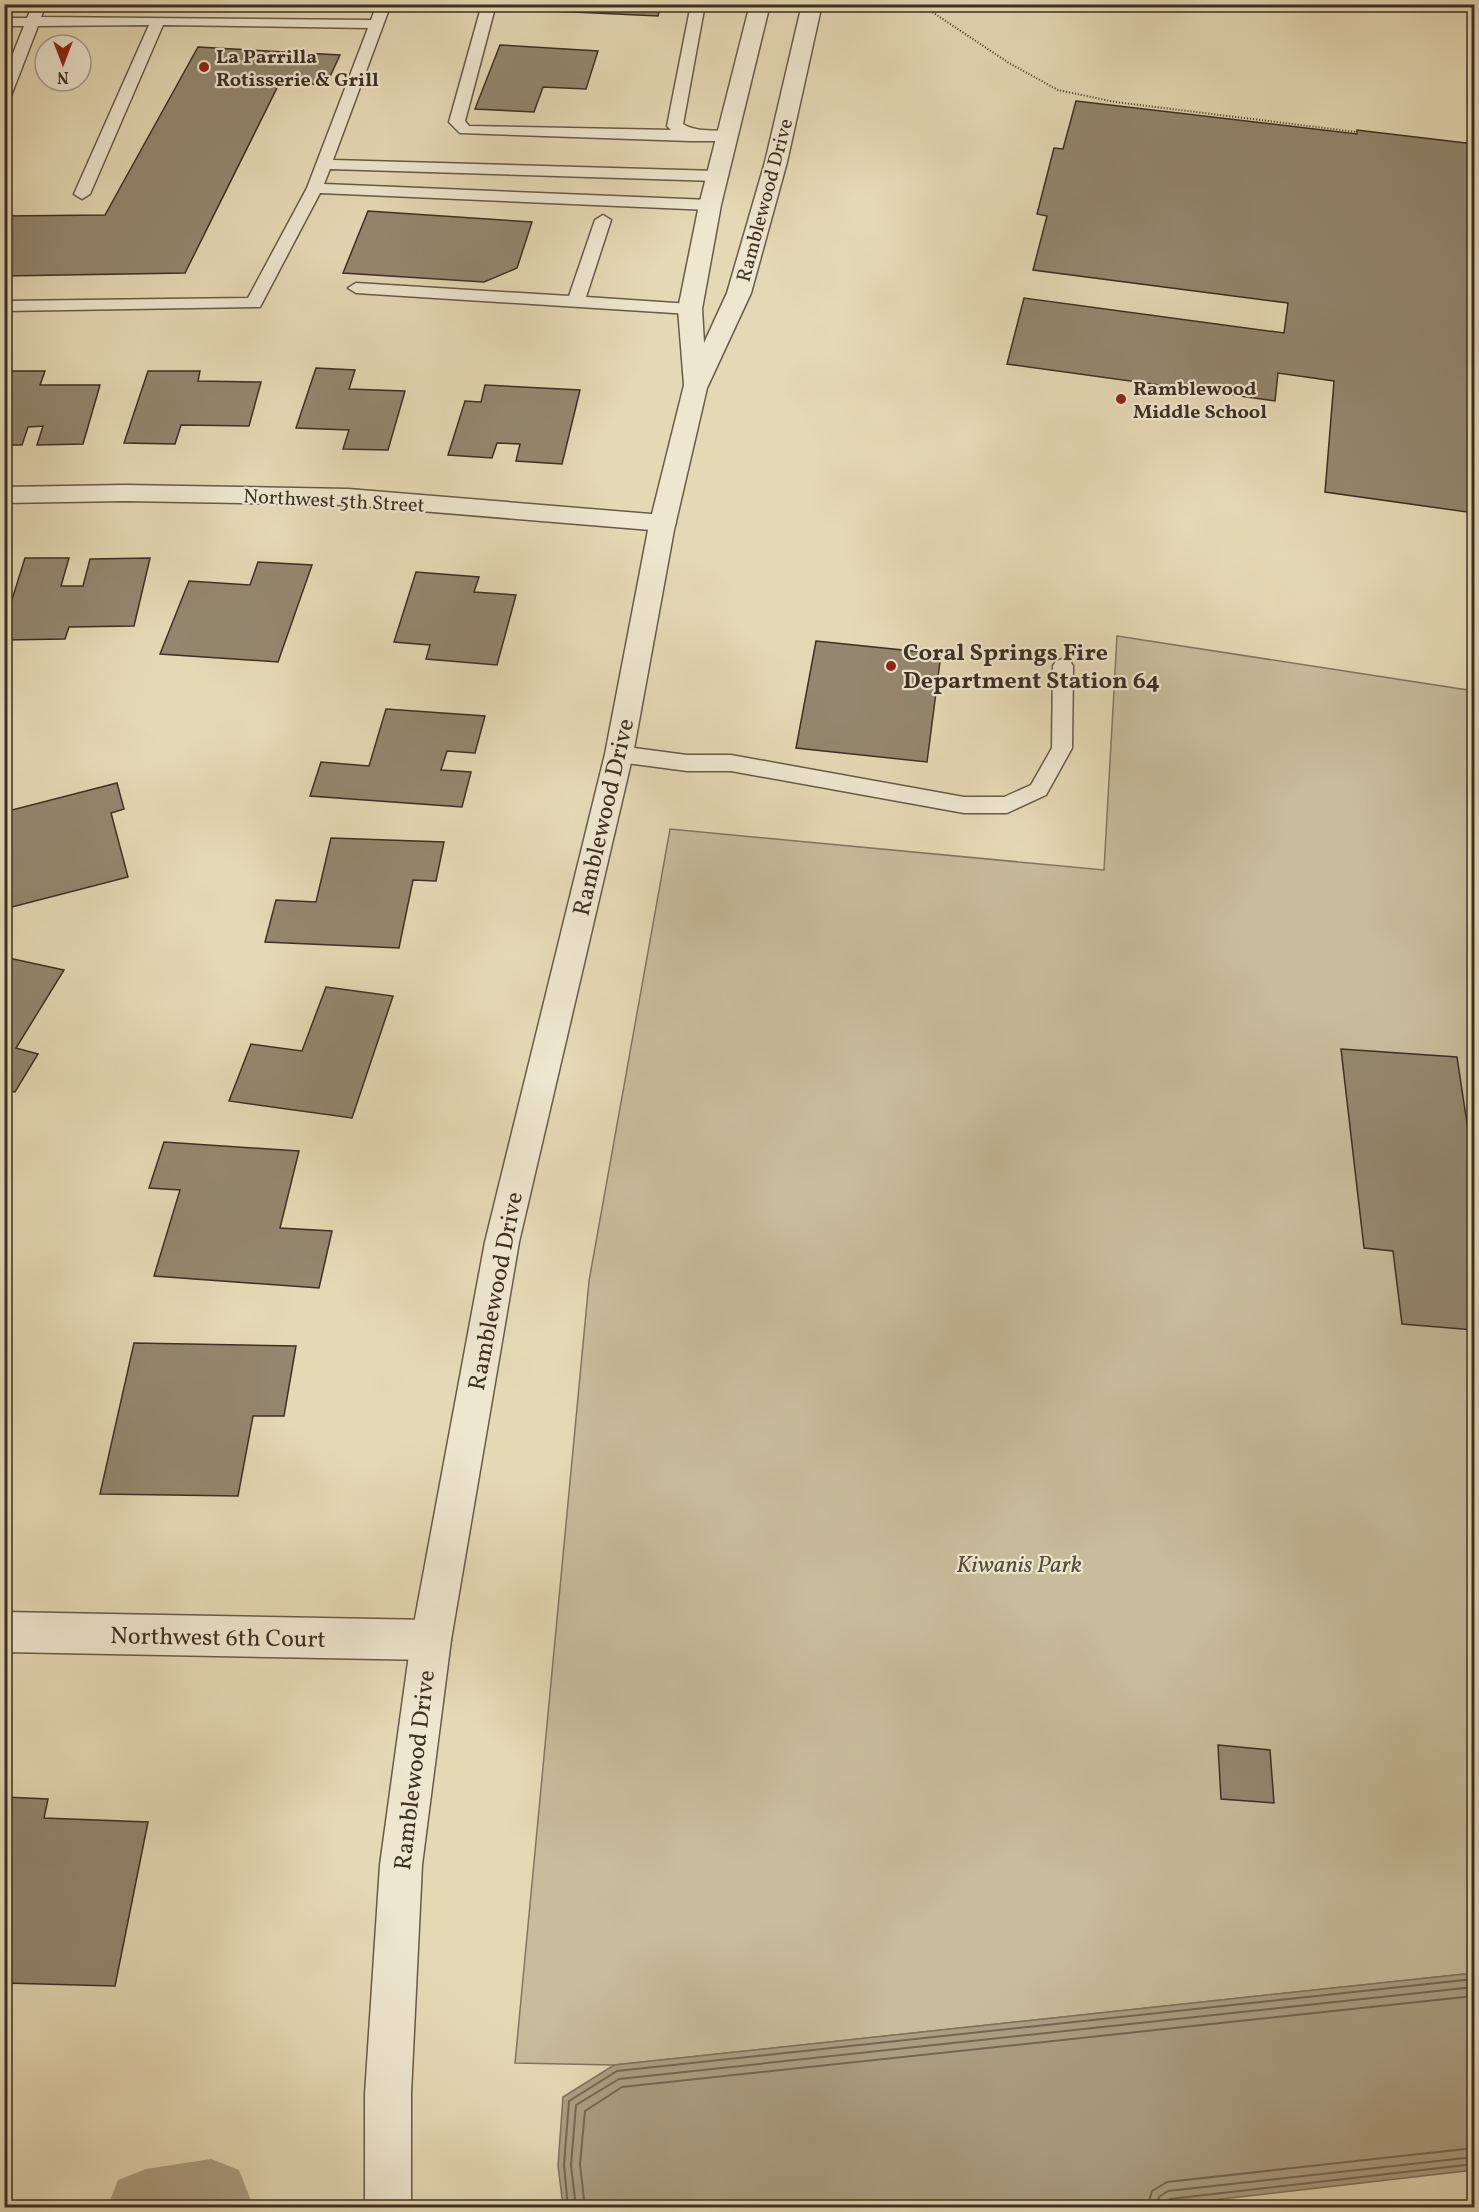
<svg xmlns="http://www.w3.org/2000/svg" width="1479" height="2212" font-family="Vollkorn,serif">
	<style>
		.green { fill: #c8bc9c; stroke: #827660; stroke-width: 1.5 }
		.water { fill: #ac9f83; stroke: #80725d; stroke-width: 1.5 }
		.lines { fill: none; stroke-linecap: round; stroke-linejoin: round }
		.shore { stroke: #746753; stroke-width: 2 }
		.canal { fill: #ac9f83; fill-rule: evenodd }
		.building { fill: #94876f; stroke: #3d2f23; stroke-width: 1.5 }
		.service-casing { stroke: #675a48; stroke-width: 3 }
		.minor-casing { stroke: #675a48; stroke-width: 3 }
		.tertiary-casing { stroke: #675a48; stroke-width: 3 }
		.primary-casing { stroke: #3d2f23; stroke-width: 3 }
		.path { stroke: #3d2f23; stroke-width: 2; stroke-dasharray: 1 2; stroke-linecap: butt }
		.service { fill: #eee6cf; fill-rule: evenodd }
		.minor { fill: #eee6cf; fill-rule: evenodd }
		.tertiary { fill: #eee6cf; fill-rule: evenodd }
		.primary { fill: #e5d9b5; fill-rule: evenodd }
		.poi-dot { fill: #8f2418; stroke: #eee6cf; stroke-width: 2 }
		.labels { text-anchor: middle; stroke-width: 4.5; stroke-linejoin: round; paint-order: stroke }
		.far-poi-label { font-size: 20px; font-weight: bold; fill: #3d2f23; stroke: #eee6cf; text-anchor: start }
		.far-street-label { font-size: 20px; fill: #3d2f23; stroke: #eee6cf }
		.poi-label { font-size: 24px; font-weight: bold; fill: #3d2f23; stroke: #eee6cf; text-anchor: start }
		.street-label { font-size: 24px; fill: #3d2f23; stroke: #eee6cf }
		.park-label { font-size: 24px; font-style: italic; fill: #594b3b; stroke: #eee6cf }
	</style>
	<rect width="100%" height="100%" fill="#e5d9b5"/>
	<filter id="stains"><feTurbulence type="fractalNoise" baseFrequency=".00333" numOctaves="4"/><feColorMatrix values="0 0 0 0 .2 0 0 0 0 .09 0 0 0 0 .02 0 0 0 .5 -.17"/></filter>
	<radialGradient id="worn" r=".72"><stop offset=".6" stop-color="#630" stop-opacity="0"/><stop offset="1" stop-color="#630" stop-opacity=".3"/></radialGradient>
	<!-- green -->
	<polygon class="green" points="1117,636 1474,691 1474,1973 614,2065 515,2063 589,1281 670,829 1104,870"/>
	<!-- water -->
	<polygon class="water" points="1474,1973 1474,2170 1144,2208 563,2207 558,2165 563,2097 614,2065"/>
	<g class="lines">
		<!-- shore -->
		<g class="shore">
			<polyline points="568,2208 564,2165 569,2101 617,2071 1474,1979"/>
			<polyline points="576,2208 571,2165 576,2105 619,2079 1474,1987"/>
			<polyline points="585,2208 580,2164 585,2111 622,2087 1474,1996"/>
			<polyline points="1147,2208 1152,2191 1167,2182 1474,2148"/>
			<polyline points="1156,2208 1159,2197 1168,2191 1474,2157"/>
			<polyline points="1164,2208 1165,2202 1170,2199 1474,2164"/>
		</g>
		<!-- canal -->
		<polygon class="canal" points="211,2159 239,2170 250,2198 246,2208 107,2208 118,2180 146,2169"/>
	</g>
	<!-- building -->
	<g class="building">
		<polygon points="511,4 661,4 658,16 509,9"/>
		<polygon points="500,45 598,51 586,89 543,87 534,112 475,109"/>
		<polygon points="198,47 340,55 326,85 280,82 185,273 4,276 4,216 105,215"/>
		<polygon points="1076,101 1357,134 1357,130 1474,144 1474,513 1325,492 1334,381 1278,373 1275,401 1007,364 1024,298 1284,333 1288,303 1033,270 1047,216 1037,214 1054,148 1063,149"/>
		<polygon points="368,211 532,222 517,268 484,282 343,273"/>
		<polygon points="316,368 355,370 349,389 405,391 388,450 343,449 349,430 296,428"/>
		<polygon points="10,371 45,371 40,385 100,385 83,444 37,445 43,426 28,427 22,445 4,445 4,387"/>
		<polygon points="148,371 200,371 198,381 261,382 249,426 181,425 175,444 124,443"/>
		<polygon points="485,385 580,390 562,464 516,461 520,444 497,443 492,458 448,455 465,401 481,402"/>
		<polygon points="25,558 69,558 61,586 83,586 90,559 150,558 134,626 69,627 65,639 4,640 4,625"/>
		<polygon points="258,562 312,565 278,662 160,654 189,581 250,585"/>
		<polygon points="416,572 479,577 474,592 516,595 497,665 426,659 430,645 394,642"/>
		<polygon points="816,641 941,654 927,762 796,748"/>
		<polygon points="386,709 485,716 475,753 447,751 441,770 471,772 462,807 310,796 321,762 369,766"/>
		<polygon points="117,783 124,809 111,813 128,877 4,909 4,812"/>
		<polygon points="331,838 444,842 436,881 413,880 399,948 265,942 276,900 316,902"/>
		<polygon points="4,957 64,970 16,1048 38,1054 15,1092 4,1090"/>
		<polygon points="326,987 393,996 352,1118 229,1101 251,1044 302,1051"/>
		<polygon points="1341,1049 1457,1057 1474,1170 1474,1330 1402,1324 1393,1251 1364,1248"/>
		<polygon points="164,1142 299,1151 280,1228 332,1231 319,1288 154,1276 180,1190 149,1188"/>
		<polygon points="134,1343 296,1346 284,1416 253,1416 238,1496 100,1494"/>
		<polygon points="1218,1745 1270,1750 1274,1803 1221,1799"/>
		<polygon points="4,1797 48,1799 44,1818 148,1822 115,1986 4,1983"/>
	</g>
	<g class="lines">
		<defs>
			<g id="service">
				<polygon points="41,4 45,8 41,17 371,20 377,4 391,4 333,160 717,171 725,176 717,181 330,169 324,184 710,200 718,205 710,210 320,193 260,307 4,311 4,301 248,298 307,188 368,28 163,25 90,194 82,199 74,194 149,25 38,26 11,96 4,100 4,76 24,26 4,26 4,18 27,18 33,5"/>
				<path d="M 482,4 L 496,4 L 465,121 L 469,126 L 671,130 L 667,126 L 691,4 L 705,4 L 683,124 C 699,135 725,126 735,136 L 727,141 L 690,141 L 460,133 L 449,122 Z"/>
				<polygon points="603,215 611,220 586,297 690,304 698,309 696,313 690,314 356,293 348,288 356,283 569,296 595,220"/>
				<polygon points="1063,659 1070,661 1073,666 1072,748 1046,795 1007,813 964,813 731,771 687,771 619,762 612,759 609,754 612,749 619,746 687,755 731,755 964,797 1004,797 1031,785 1052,748 1053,666 1056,661"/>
			</g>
			<g id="minor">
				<polygon points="125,485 348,489 663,515 672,517 676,523 672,529 663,531 348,505 125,501 4,503 4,487"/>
				<polygon points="4,1612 431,1620 445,1626 451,1640 445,1654 431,1660 4,1652"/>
			</g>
			<polygon id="tertiary" points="750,4 770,4 721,205 702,309 704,343 727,293 765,162 802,4 822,4 787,162 751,293 707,388 674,530 633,754 519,1242 451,1640 422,1865 411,2094 411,2208 365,2208 365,2094 380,1865 411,1640 485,1242 605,754 648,530 684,385 678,309 699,205"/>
			<polygon id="primary" points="1452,4 1474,4 1474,12 1454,8"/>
		</defs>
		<!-- service casing -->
		<use href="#service" class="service-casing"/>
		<!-- minor casing -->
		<use href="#minor" class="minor-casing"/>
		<!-- tertiary casing -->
		<use href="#tertiary" class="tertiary-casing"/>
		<!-- primary casing -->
		<use href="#primary" class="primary-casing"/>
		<!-- path -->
		<polyline class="path" points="920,4 1009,63 1058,90 1115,102 1357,132"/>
		<!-- service -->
		<use href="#service" class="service"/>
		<!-- minor -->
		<use href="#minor" class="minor"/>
		<!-- tertiary -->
		<use href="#tertiary" class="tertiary"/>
		<!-- primary -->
		<use href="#primary" class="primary"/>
	</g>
	<!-- markers -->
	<g class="poi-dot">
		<circle cx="204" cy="67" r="6"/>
		<circle cx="1121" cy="399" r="6"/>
		<circle cx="891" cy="666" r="6"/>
	</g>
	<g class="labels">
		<!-- far-poi labels -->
		<g class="far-poi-label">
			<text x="216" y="63">La Parrilla<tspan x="216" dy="23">Rotisserie &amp; Grill</tspan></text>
			<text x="1133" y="395">Ramblewood<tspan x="1133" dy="23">Middle School</tspan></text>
		</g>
		<!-- far-street labels -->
		<g class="far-street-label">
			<text transform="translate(764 200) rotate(-75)" y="7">Ramblewood Drive</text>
			<text transform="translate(334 500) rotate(3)" y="7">Northwest 5th Street</text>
		</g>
		<!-- poi labels -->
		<g class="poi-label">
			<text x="903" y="660">Coral Springs Fire<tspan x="903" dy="28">Department Station 64</tspan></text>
		</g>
		<!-- street labels -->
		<g class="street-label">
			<text transform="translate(603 817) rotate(-77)" y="8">Ramblewood Drive</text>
			<text transform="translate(495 1291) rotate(-79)" y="8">Ramblewood Drive</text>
			<text transform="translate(218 1637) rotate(1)" y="8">Northwest 6th Court</text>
			<text transform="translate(414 1770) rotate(-83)" y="8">Ramblewood Drive</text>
		</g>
		<!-- park labels -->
		<g class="park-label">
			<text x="1019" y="1572">Kiwanis Park</text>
		</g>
	</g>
	<!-- margin -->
	<rect width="1479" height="2212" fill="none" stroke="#e5d9b5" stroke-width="24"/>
	<rect x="6" y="6" width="1467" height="2200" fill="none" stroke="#3d2f23" stroke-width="3"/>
	<rect x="12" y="12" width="1455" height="2188" fill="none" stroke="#3d2f23" stroke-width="1.5"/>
	<!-- north arrow -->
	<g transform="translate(63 63) rotate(180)"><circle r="28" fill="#eee6cf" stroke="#a79d8a" stroke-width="1.5"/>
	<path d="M0-4.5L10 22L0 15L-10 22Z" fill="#8f2418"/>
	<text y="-9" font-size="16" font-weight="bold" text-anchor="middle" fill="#3d2f23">N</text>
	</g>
	<rect width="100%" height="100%" filter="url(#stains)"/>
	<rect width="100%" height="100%" fill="url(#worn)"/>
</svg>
